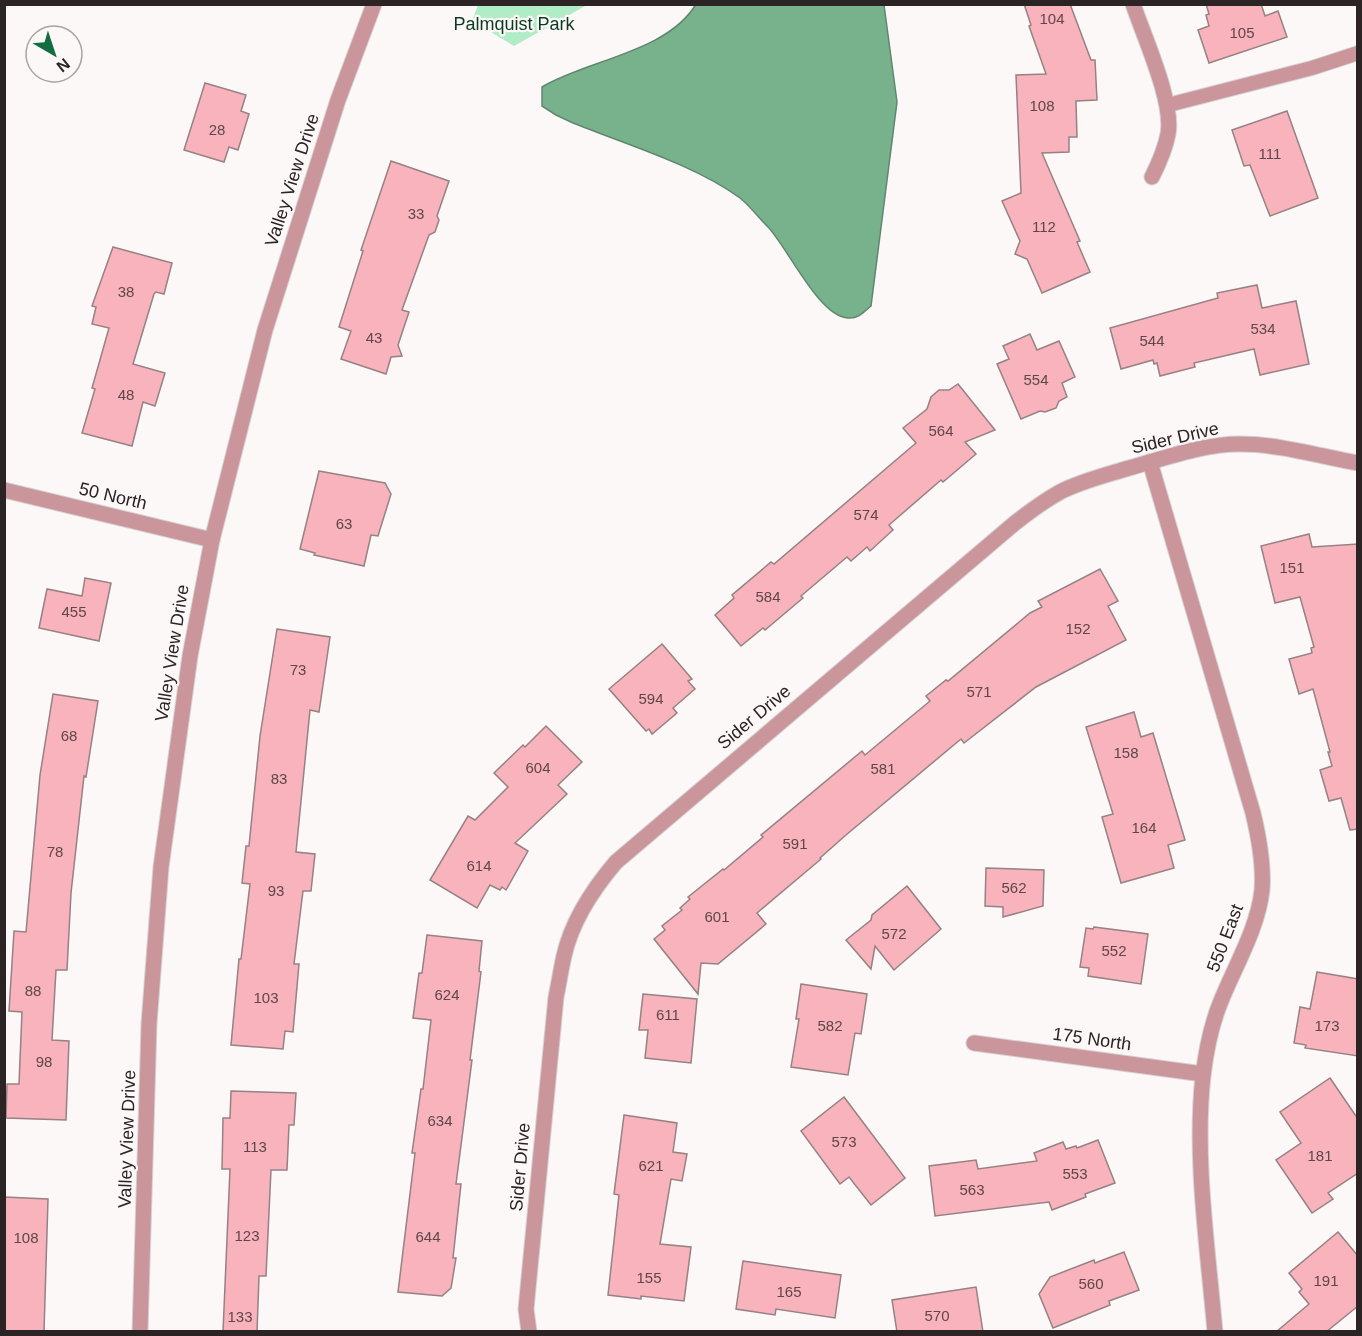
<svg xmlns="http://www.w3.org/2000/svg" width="1362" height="1336" font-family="Helvetica,sans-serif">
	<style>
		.green { fill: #b0ecc5 }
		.water { fill: #77b28d; stroke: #60876e; stroke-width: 1.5 }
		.building { fill: #f9b3bc; stroke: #968183; stroke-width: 1.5 }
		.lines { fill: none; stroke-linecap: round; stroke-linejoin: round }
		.lane-casing { stroke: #d6d2d2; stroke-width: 16 }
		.street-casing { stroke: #d6d2d2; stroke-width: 17 }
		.lane { stroke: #ca959b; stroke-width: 14 }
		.street { stroke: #ca959b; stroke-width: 15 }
		.labels { text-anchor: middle; stroke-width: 4.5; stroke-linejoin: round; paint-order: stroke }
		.number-label { font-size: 15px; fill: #5e474a }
		.park-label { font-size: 18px; fill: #0a3a21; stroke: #fcf8f8 }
		.street-label { font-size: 18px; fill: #2b2324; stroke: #fcf8f8 }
	</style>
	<rect width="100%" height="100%" fill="#fcf8f8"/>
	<!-- green -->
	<polygon class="green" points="478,5 478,4 587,5 514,46 472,21"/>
	<!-- water -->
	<path class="water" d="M 696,4 L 884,5 L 897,102 L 871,306 C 864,312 858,319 848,318 C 819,317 788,248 768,227 C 759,218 750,206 740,198 C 695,165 625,144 573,123 L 556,115 L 542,106 L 542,87 C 587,60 668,52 696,4 Z"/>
	<!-- building -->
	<g class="building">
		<polygon points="1024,4 1070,4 1091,60 1095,60 1097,100 1076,101 1077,137 1069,137 1069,152 1042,153 1080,241 1077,242 1090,272 1042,293 1027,259 1015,254 1020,241 1002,201 1021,193 1016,75 1046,74 1029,26 1031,25"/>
		<polygon points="1206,4 1261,4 1265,16 1278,11 1287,37 1209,63 1198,30 1209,26 1206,15 1209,14"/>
		<polygon points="205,83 246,95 241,111 249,114 238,150 229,147 224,162 184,150"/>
		<polygon points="1287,111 1318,198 1270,216 1250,165 1244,166 1232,130"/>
		<polygon points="391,161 449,181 437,216 439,220 435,232 429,235 402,310 409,312 398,345 402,356 391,357 386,374 341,359 351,331 339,327 363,251 361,250"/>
		<polygon points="113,247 172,263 164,294 156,292 154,294 133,364 165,373 155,406 143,402 132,446 82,433 95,389 92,388 109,328 92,324 96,307 92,306"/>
		<polygon points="1257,285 1262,308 1296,301 1309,364 1260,375 1254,349 1194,363 1195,367 1160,376 1157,363 1154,364 1153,360 1121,369 1110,328 1218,298 1217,293"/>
		<polygon points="1030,334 1037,350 1059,341 1075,377 1062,383 1067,397 1059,401 1056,408 1045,412 1040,411 1021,419 997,364 1009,359 1003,346"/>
		<polygon points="958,384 995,430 965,442 976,454 943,482 941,480 889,525 893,530 870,551 867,547 851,561 847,557 801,596 803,598 765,630 763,628 741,646 715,615 734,598 732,595 771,562 774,564 916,443 903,428 927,409 931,397 939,390 949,390"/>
		<polygon points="319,471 385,483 391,494 378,536 371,535 364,566 314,555 315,553 300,549"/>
		<polygon points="1309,534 1312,547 1358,544 1358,829 1350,830 1341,798 1329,801 1320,770 1332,766 1328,752 1330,752 1313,689 1299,694 1289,659 1312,653 1311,648 1314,647 1300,597 1275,603 1261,546"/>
		<polygon points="1100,569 1118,601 1108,606 1126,640 1036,687 964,743 961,739 846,835 820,858 821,859 757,913 766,924 718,964 701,963 698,994 654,939 665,930 662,926 682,910 680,908 690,899 688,897 723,869 724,870 763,837 761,835 862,751 865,755 930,701 926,696 946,680 948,681 1030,613 1042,607 1038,601"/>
		<polygon points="85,578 111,583 99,641 39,628 47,589 82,596"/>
		<polygon points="277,629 330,637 319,712 310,710 296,852 315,854 311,891 303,891 294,964 299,964 293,1032 285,1031 283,1049 231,1045 239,959 241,959 250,884 242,883 246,846 249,846 260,736"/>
		<polygon points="662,644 692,679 688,681 695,689 673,708 677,713 652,734 649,729 646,731 609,689"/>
		<polygon points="53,694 98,701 86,777 84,776 71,893 67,970 56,970 52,1040 69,1041 66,1120 6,1118 7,1084 19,1084 22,1012 9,1011 14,931 26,932 40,775"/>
		<polygon points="1134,712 1141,737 1153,733 1185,840 1168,845 1174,868 1121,883 1102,817 1113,814 1086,727"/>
		<polygon points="546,726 582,762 558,785 567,794 515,843 528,851 506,890 502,887 500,890 490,885 477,908 430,880 468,816 475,820 508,787 494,773 523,745 525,747"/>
		<polygon points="986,868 1044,870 1043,906 1003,917 1003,907 985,906"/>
		<polygon points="907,886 941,929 894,970 875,946 871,969 846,940 871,920 872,915"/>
		<polygon points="1094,927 1148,934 1141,984 1088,976 1089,968 1080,967 1086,928 1093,929"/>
		<polygon points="427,935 482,941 479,971 481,972 470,1060 472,1060 456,1184 461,1184 453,1258 456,1258 451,1288 442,1296 398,1292 415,1153 412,1153 421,1089 423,1089 431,1020 413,1018 419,973 422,973"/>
		<polygon points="1317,972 1358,979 1358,1056 1305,1048 1306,1045 1294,1043 1300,1007 1310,1009"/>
		<polygon points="801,984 867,994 861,1034 855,1033 848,1075 791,1067 799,1019 796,1019"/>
		<polygon points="643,994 697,999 691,1063 645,1058 648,1030 639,1030"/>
		<polygon points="1330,1078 1358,1119 1358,1173 1328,1193 1333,1199 1312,1213 1276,1160 1301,1143 1280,1112"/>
		<polygon points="231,1091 296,1093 294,1125 289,1125 287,1170 271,1170 266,1276 259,1276 257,1332 223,1332 230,1169 222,1169 223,1118 230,1118"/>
		<polygon points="844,1097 905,1178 871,1205 849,1177 840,1184 801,1131"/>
		<polygon points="624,1115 677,1123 673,1152 687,1154 682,1181 671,1179 660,1244 691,1247 684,1301 641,1296 641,1299 608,1295 619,1195 614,1194"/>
		<polygon points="1098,1140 1115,1183 1085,1194 1086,1197 1052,1210 1049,1202 935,1216 929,1166 976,1160 978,1169 1037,1161 1034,1153 1063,1142 1066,1149 1076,1146 1077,1148"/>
		<polygon points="4,1197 48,1199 44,1332 4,1332"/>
		<polygon points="1338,1232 1358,1256 1358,1306 1326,1332 1276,1332 1309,1304 1299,1292 1302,1289 1289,1273"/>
		<polygon points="1124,1252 1139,1290 1109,1301 1110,1305 1053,1328 1039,1294 1050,1277 1094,1260 1095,1263"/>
		<polygon points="743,1261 841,1275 835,1318 776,1309 775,1315 736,1309"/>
		<polygon points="976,1287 983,1332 897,1332 892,1300"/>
	</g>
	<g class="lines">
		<defs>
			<polyline id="lane" points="1168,105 1312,68 1358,53"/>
			<g id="street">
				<path d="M 1133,4 C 1144,37 1174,102 1168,134 C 1165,150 1159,163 1152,177"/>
				<path d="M 1150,462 L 1253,813 C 1259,838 1264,864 1262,890 C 1258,928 1235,966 1221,1001 C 1211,1025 1206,1051 1203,1076 C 1194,1158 1208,1250 1215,1332"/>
				<polyline points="4,490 212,540"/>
				<polyline points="974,1043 1203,1074"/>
				<polyline points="140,1332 149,1024 161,867 190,656 212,540 265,330 338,100 374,4"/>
				<path d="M 529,1332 L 526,1309 L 556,997 C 559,983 561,969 564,956 C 572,920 593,889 616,862 L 1015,523 C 1029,512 1044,501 1060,492 C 1081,481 1106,475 1129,468 C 1165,458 1203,444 1240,444 C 1279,444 1319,456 1358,463"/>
			</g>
		</defs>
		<!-- lane casing -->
		<use href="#lane" class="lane-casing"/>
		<!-- street casing -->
		<use href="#street" class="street-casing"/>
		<!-- lane -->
		<use href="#lane" class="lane"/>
		<!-- street -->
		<use href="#street" class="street"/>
	</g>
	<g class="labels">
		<!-- number labels -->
		<g class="number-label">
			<text x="1052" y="24">104</text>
			<text x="1242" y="38">105</text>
			<text x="1042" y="111">108</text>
			<text x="217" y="135">28</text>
			<text x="1270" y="159">111</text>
			<text x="416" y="219">33</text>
			<text x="1044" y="232">112</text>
			<text x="126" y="297">38</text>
			<text x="1263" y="334">534</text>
			<text x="374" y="343">43</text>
			<text x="1152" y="346">544</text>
			<text x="1036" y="385">554</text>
			<text x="126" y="400">48</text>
			<text x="941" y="436">564</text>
			<text x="866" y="520">574</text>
			<text x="344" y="529">63</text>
			<text x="1292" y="573">151</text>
			<text x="768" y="602">584</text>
			<text x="74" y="617">455</text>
			<text x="1078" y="634">152</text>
			<text x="298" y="675">73</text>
			<text x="979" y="697">571</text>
			<text x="651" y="704">594</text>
			<text x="69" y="741">68</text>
			<text x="1126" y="758">158</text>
			<text x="538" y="773">604</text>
			<text x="883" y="774">581</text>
			<text x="279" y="784">83</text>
			<text x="1144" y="833">164</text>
			<text x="795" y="849">591</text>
			<text x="55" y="857">78</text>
			<text x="479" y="871">614</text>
			<text x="1014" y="893">562</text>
			<text x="276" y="896">93</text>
			<text x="717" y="922">601</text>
			<text x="894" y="939">572</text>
			<text x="1114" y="956">552</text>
			<text x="33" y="996">88</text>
			<text x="447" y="1000">624</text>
			<text x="266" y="1003">103</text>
			<text x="668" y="1020">611</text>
			<text x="830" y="1031">582</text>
			<text x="1327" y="1031">173</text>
			<text x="44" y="1067">98</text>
			<text x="440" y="1126">634</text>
			<text x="844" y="1147">573</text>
			<text x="255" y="1152">113</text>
			<text x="1320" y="1161">181</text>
			<text x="651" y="1171">621</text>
			<text x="1075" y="1179">553</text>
			<text x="972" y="1195">563</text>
			<text x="247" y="1241">123</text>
			<text x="428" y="1242">644</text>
			<text x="26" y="1243">108</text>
			<text x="649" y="1283">155</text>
			<text x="1326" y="1286">191</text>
			<text x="1091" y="1289">560</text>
			<text x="789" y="1297">165</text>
			<text x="937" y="1321">570</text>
			<text x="240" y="1322">133</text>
		</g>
		<!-- park labels -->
		<g class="park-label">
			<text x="514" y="30">Palmquist Park</text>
		</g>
		<!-- street labels -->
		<g class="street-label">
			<text transform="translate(292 180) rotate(-72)" y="6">Valley View Drive</text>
			<text transform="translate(1175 438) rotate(-13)" y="6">Sider Drive</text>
			<text transform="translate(113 496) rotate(13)" y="6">50 North</text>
			<text transform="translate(172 653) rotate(-81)" y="6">Valley View Drive</text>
			<text transform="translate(754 717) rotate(-40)" y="6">Sider Drive</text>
			<text transform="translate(1225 938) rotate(-69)" y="6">550 East</text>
			<text transform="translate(1092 1039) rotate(8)" y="6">175 North</text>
			<text transform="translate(127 1139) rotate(-88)" y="6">Valley View Drive</text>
			<text transform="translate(520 1167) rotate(-85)" y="6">Sider Drive</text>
		</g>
	</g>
	<!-- border -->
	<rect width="1362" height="1336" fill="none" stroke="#2b2324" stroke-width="12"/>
	<!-- north arrow -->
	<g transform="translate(54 54) rotate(141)"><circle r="28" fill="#fcf8f8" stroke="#a8a3a3" stroke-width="1.5"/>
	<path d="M0-4.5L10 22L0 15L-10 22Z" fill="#126d41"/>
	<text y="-9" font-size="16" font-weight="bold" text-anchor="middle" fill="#2b2324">N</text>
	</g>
</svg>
